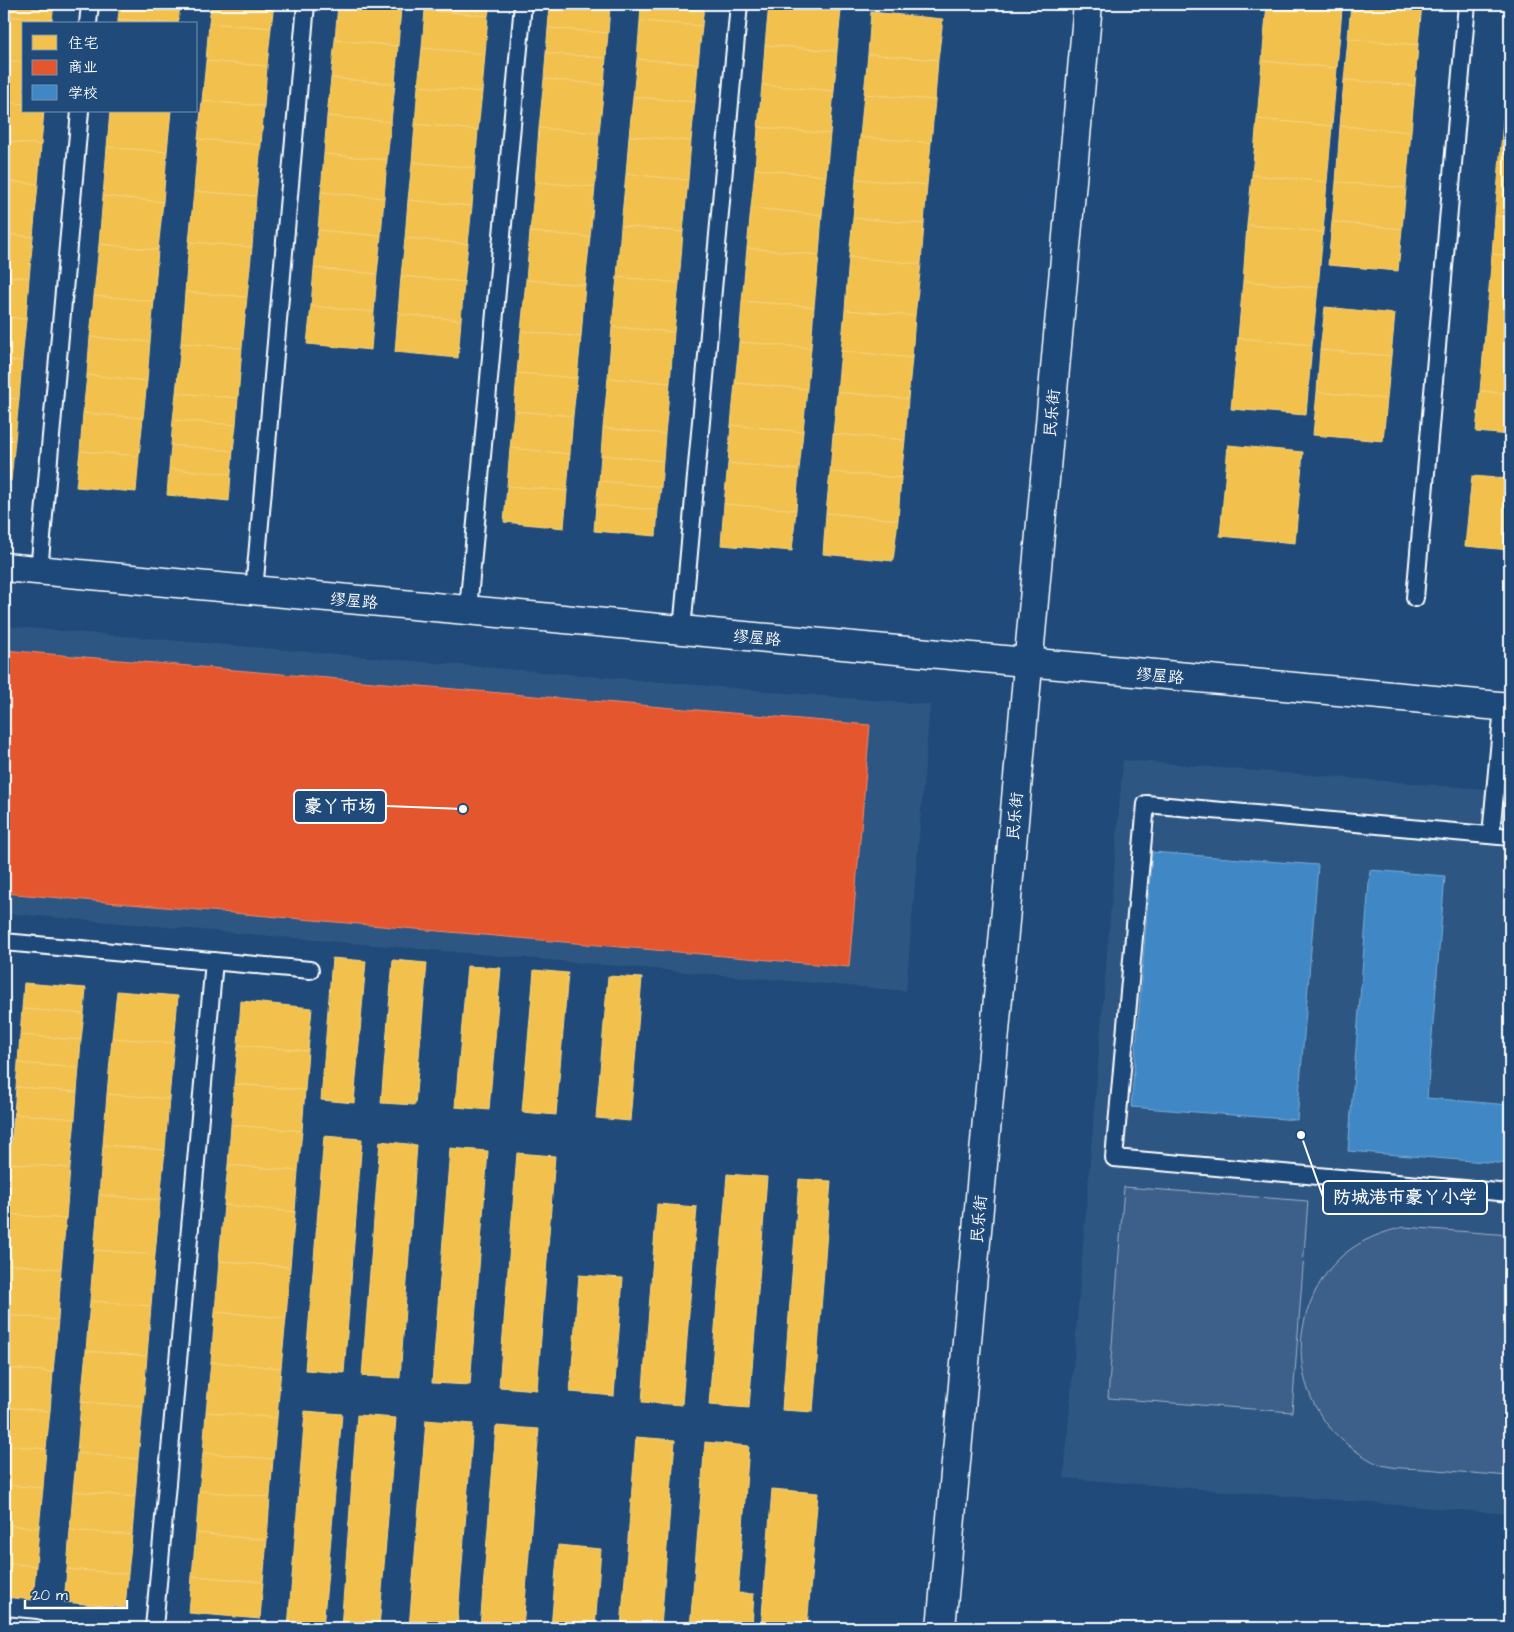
<svg xmlns="http://www.w3.org/2000/svg" width="1514" height="1632" font-family="'Architects Daughter','LXGW WenKai TC',sans-serif">
	<style>
		.built { fill: #2e5683 }
		.green { fill: #3c618b; stroke: #9eb0c5 }
		.homes { fill: #f2c14e; stroke: #f6d483 }
		.shops { fill: #e4572e; stroke: #ec896d }
		.schools { fill: #3f88c5; stroke: #79acd6 }
		.lines { fill: none; stroke-linecap: round; stroke-linejoin: round }
		.lane-casing { stroke: #fff; stroke-width: 20 }
		.street-casing { stroke: #fff; stroke-width: 31 }
		.secondary-casing { stroke: #fff; stroke-width: 31 }
		.lane { stroke: #1f4a7a; stroke-width: 16 }
		.street { stroke: #1f4a7a; stroke-width: 28 }
		.secondary { stroke: #1f4a7a; stroke-width: 28 }
		.labels { text-anchor: middle; stroke-width: 5; stroke-linejoin: round; paint-order: stroke }
		.street-label { font-size: 16px; fill: #fff; stroke: #1f4a7a }
		.leader { fill: none; stroke: #fff; stroke-width: 2 }
		.callout-dot { fill: #fff; stroke: #1f4a7a; stroke-width: 2 }
		.callout { fill: #1f4a7a; stroke: #fff; stroke-width: 2 }
		.callout-label { font-size: 18px; text-anchor: middle; font-weight: bold; fill: #fff }
	</style>
	<rect width="100%" height="100%" fill="#1f4a7a"/>
	<filter id="ink" filterUnits="userSpaceOnUse"><feTurbulence type="fractalNoise" baseFrequency=".02" numOctaves="2"/><feDisplacementMap in="SourceGraphic" scale="10" xChannelSelector="R" yChannelSelector="G"/><feConvolveMatrix kernelMatrix="1 2 1 2 8 2 1 2 1" color-interpolation-filters="sRGB"/></filter>
	<g filter="url(#ink)">
		<!-- built -->
		<g class="built">
			<polygon points="4,626 930,705 906,991 4,913"/>
			<polygon points="1123,760 1510,791 1510,1514 1064,1478"/>
		</g>
		<!-- green -->
		<g class="green">
			<polygon points="1124,1187 1308,1201 1292,1412 1108,1398"/>
			<path d="M 1404,1227 L 1510,1235 L 1510,1476 C 1481,1474 1452,1471 1424,1469 C 1411,1468 1398,1469 1386,1466 C 1378,1465 1368,1459 1362,1455 C 1308,1422 1287,1359 1311,1301 C 1318,1284 1329,1267 1343,1255 C 1361,1240 1382,1232 1404,1227 Z"/>
		</g>
		<!-- homes -->
		<g class="homes">
			<polygon points="4,4 54,4 52,20 4,16"/>
			<polygon points="120,4 180,4 178,24 118,19"/>
			<polygon points="211,4 274,4 271,28 209,23"/>
			<polygon points="338,4 401,8 398,46 335,40"/>
			<polygon points="354,4 402,4 401,8"/>
			<polygon points="426,4 490,4 488,16 425,10"/>
			<polygon points="550,4 585,4 610,6 608,33 548,28"/>
			<polygon points="641,4 704,4 702,26 640,21"/>
			<polygon points="769,4 841,10 837,51 765,45"/>
			<polygon points="1267,4 1342,9 1337,68 1262,61"/>
			<polygon points="1285,4 1343,4 1342,9"/>
			<polygon points="1351,4 1422,5 1418,45 1348,39"/>
			<polygon points="425,10 488,16 485,54 422,48"/>
			<polygon points="871,12 943,19 938,60 868,54"/>
			<polygon points="4,16 52,20 52,24 24,24 24,62 4,60"/>
			<polygon points="118,19 169,24 118,24"/>
			<polygon points="640,21 702,26 698,64 637,59"/>
			<polygon points="209,23 271,28 267,66 206,61"/>
			<polygon points="548,28 608,33 606,58 546,53"/>
			<polygon points="1348,39 1418,45 1415,86 1344,80"/>
			<polygon points="335,40 398,46 395,84 331,78"/>
			<polygon points="765,45 837,51 834,91 762,85"/>
			<polygon points="1510,47 1510,82 1507,81"/>
			<polygon points="422,48 485,54 482,92 418,86"/>
			<polygon points="546,53 606,58 604,85 544,79"/>
			<polygon points="868,54 938,60 935,100 864,94"/>
			<polygon points="637,59 698,64 695,102 633,97"/>
			<polygon points="4,60 24,62 24,104 4,102"/>
			<polygon points="206,61 267,66 264,106 202,101"/>
			<polygon points="1262,61 1337,68 1332,126 1257,119"/>
			<polygon points="331,78 395,84 391,122 327,116"/>
			<polygon points="544,79 604,85 599,133 539,128"/>
			<polygon points="1344,80 1415,86 1411,132 1340,126"/>
			<polygon points="1507,81 1510,82 1510,122 1503,121"/>
			<polygon points="762,85 834,91 830,134 758,127"/>
			<polygon points="418,86 482,92 478,130 415,124"/>
			<polygon points="864,94 935,100 931,143 860,137"/>
			<polygon points="633,97 695,102 691,141 629,136"/>
			<polygon points="202,101 264,106 261,145 198,139"/>
			<polygon points="4,102 24,104 24,111 44,111 41,145 4,141"/>
			<polygon points="110,111 171,111 167,152 107,147"/>
			<polygon points="327,116 391,122 387,160 324,154"/>
			<polygon points="1257,119 1332,126 1327,182 1252,175"/>
			<polygon points="1503,121 1510,122 1510,217 1495,216"/>
			<polygon points="415,124 478,130 475,168 412,162"/>
			<polygon points="1340,126 1411,132 1406,188 1336,182"/>
			<polygon points="758,127 830,134 826,176 755,169"/>
			<polygon points="539,128 599,133 595,187 535,182"/>
			<polygon points="629,136 691,141 688,180 626,174"/>
			<polygon points="860,137 931,143 927,185 856,179"/>
			<polygon points="198,139 261,145 256,196 194,191"/>
			<polygon points="4,141 41,145 38,184 4,181"/>
			<polygon points="107,147 167,152 163,202 103,196"/>
			<polygon points="324,154 387,160 384,198 321,192"/>
			<polygon points="412,162 475,168 472,206 408,200"/>
			<polygon points="755,169 826,176 822,215 751,208"/>
			<polygon points="626,174 688,180 683,232 621,226"/>
			<polygon points="1252,175 1327,182 1323,232 1247,225"/>
			<polygon points="856,179 927,185 924,224 853,218"/>
			<polygon points="4,181 38,184 33,237 4,234"/>
			<polygon points="535,182 595,187 590,237 530,232"/>
			<polygon points="1336,182 1406,188 1402,229 1332,222"/>
			<polygon points="194,191 256,196 252,247 189,242"/>
			<polygon points="321,192 384,198 381,236 318,230"/>
			<polygon points="103,196 163,202 158,250 99,244"/>
			<polygon points="408,200 472,206 468,244 405,238"/>
			<polygon points="751,208 822,215 819,255 747,248"/>
			<polygon points="1495,216 1510,217 1510,256 1492,254"/>
			<polygon points="853,218 924,224 921,264 849,257"/>
			<polygon points="1332,222 1402,229 1398,271 1328,265"/>
			<polygon points="1247,225 1323,232 1318,288 1243,281"/>
			<polygon points="621,226 683,232 679,283 617,277"/>
			<polygon points="318,230 381,236 377,274 314,268"/>
			<polygon points="530,232 590,237 585,285 526,280"/>
			<polygon points="4,234 33,237 29,278 4,276"/>
			<polygon points="405,238 468,244 464,282 401,276"/>
			<polygon points="189,242 252,247 247,297 185,292"/>
			<polygon points="99,244 158,250 154,301 94,296"/>
			<polygon points="747,248 819,255 814,307 742,301"/>
			<polygon points="1492,254 1510,256 1510,394 1480,391"/>
			<polygon points="849,257 921,264 915,316 845,310"/>
			<polygon points="314,268 377,274 374,312 311,306"/>
			<polygon points="4,276 29,278 26,319 4,317"/>
			<polygon points="401,276 464,282 461,320 398,314"/>
			<polygon points="617,277 679,283 674,332 612,327"/>
			<polygon points="526,280 585,285 581,337 521,331"/>
			<polygon points="1243,281 1318,288 1312,345 1238,338"/>
			<polygon points="185,292 247,297 242,348 181,343"/>
			<polygon points="94,296 154,301 150,342 90,337"/>
			<polygon points="742,301 814,307 811,348 739,342"/>
			<polygon points="311,306 374,312 371,350 307,344"/>
			<polygon points="1325,307 1395,314 1391,356 1320,350"/>
			<polygon points="845,310 915,316 912,358 841,351"/>
			<polygon points="398,314 461,320 458,358 395,352"/>
			<polygon points="4,317 26,319 22,361 4,360"/>
			<polygon points="612,327 674,332 670,383 608,378"/>
			<polygon points="521,331 581,337 577,378 517,373"/>
			<polygon points="90,337 150,342 147,381 87,375"/>
			<polygon points="1238,338 1312,345 1306,415 1231,409"/>
			<polygon points="739,342 811,348 807,389 735,383"/>
			<polygon points="181,343 242,348 238,398 176,393"/>
			<polygon points="1320,350 1391,356 1387,399 1317,392"/>
			<polygon points="841,351 912,358 908,399 837,392"/>
			<polygon points="4,360 22,361 19,399 4,398"/>
			<polygon points="517,373 577,378 573,416 514,411"/>
			<polygon points="87,375 147,381 143,418 83,413"/>
			<polygon points="608,378 670,383 665,434 603,428"/>
			<polygon points="735,383 807,389 803,432 731,425"/>
			<polygon points="1480,391 1510,394 1510,435 1476,432"/>
			<polygon points="837,392 908,399 905,440 833,434"/>
			<polygon points="1317,392 1387,399 1383,441 1313,435"/>
			<polygon points="176,393 238,398 236,425 173,420"/>
			<polygon points="4,398 19,399 15,440 4,439"/>
			<polygon points="514,411 573,416 570,454 510,448"/>
			<polygon points="83,413 143,418 139,456 80,451"/>
			<polygon points="173,420 236,425 233,451 171,445"/>
			<polygon points="731,425 803,432 799,470 728,463"/>
			<polygon points="603,428 665,434 663,461 601,455"/>
			<polygon points="833,434 905,440 901,478 830,472"/>
			<polygon points="4,439 15,440 11,481 4,480"/>
			<polygon points="171,445 233,451 231,474 169,469"/>
			<polygon points="1228,445 1303,452 1295,543 1220,536"/>
			<polygon points="510,448 570,454 567,491 507,486"/>
			<polygon points="80,451 139,456 136,492 76,487"/>
			<polygon points="601,455 663,461 661,487 599,481"/>
			<polygon points="728,463 799,470 796,510 724,504"/>
			<polygon points="169,469 231,474 229,501 167,495"/>
			<polygon points="830,472 901,478 898,520 826,513"/>
			<polygon points="1472,476 1510,479 1510,550 1465,546"/>
			<polygon points="599,481 661,487 658,510 596,505"/>
			<polygon points="507,486 567,491 564,528 504,522"/>
			<polygon points="724,504 796,510 792,551 721,545"/>
			<polygon points="596,505 658,510 656,536 594,531"/>
			<polygon points="826,513 898,520 893,561 823,554"/>
			<polygon points="332,958 366,961 354,1103 321,1100"/>
			<polygon points="393,960 427,963 415,1105 381,1103"/>
			<polygon points="467,966 501,968 489,1110 455,1107"/>
			<polygon points="534,970 568,973 556,1115 522,1112"/>
			<polygon points="608,976 642,978 630,1121 596,1118"/>
			<polygon points="24,983 86,988 84,1014 22,1009"/>
			<polygon points="117,991 178,996 174,1043 112,1038"/>
			<polygon points="241,1001 312,1008 308,1051 238,1045"/>
			<polygon points="22,1009 84,1014 81,1040 20,1035"/>
			<polygon points="20,1035 81,1040 79,1068 18,1063"/>
			<polygon points="112,1038 174,1043 169,1099 107,1094"/>
			<polygon points="238,1045 308,1051 305,1090 234,1084"/>
			<polygon points="18,1063 79,1068 77,1092 16,1087"/>
			<polygon points="234,1084 305,1090 302,1131 231,1125"/>
			<polygon points="16,1087 77,1092 75,1119 14,1114"/>
			<polygon points="107,1094 169,1099 165,1150 103,1145"/>
			<polygon points="14,1114 75,1119 70,1168 9,1163"/>
			<polygon points="231,1125 302,1131 298,1171 228,1165"/>
			<polygon points="324,1136 362,1139 344,1373 305,1370"/>
			<polygon points="380,1141 417,1145 400,1378 362,1376"/>
			<polygon points="103,1145 165,1150 160,1200 99,1195"/>
			<polygon points="450,1148 488,1151 470,1385 432,1383"/>
			<polygon points="517,1153 555,1156 537,1390 499,1387"/>
			<polygon points="9,1163 70,1168 66,1219 5,1214"/>
			<polygon points="228,1165 298,1171 295,1212 224,1205"/>
			<polygon points="727,1174 767,1177 749,1408 709,1405"/>
			<polygon points="799,1179 831,1181 813,1412 782,1410"/>
			<polygon points="99,1195 160,1200 155,1255 94,1250"/>
			<polygon points="657,1204 697,1207 682,1405 642,1402"/>
			<polygon points="224,1205 295,1212 290,1267 219,1261"/>
			<polygon points="5,1214 66,1219 61,1269 4,1264"/>
			<polygon points="94,1250 155,1255 151,1306 90,1301"/>
			<polygon points="219,1261 290,1267 286,1318 215,1312"/>
			<polygon points="4,1264 61,1269 58,1320 4,1315"/>
			<polygon points="579,1275 623,1278 614,1396 570,1392"/>
			<polygon points="90,1301 151,1306 147,1356 86,1351"/>
			<polygon points="215,1312 286,1318 281,1368 211,1362"/>
			<polygon points="4,1315 58,1320 53,1372 4,1368"/>
			<polygon points="86,1351 147,1356 143,1407 81,1402"/>
			<polygon points="211,1362 281,1368 277,1418 206,1412"/>
			<polygon points="4,1368 53,1372 50,1411 4,1407"/>
			<polygon points="81,1402 143,1407 138,1459 77,1453"/>
			<polygon points="4,1407 50,1411 46,1449 4,1445"/>
			<polygon points="305,1411 342,1414 323,1628 288,1628"/>
			<polygon points="206,1412 277,1418 273,1459 203,1453"/>
			<polygon points="357,1415 396,1418 379,1628 341,1628"/>
			<polygon points="426,1420 473,1424 457,1628 409,1628"/>
			<polygon points="496,1426 539,1429 523,1628 480,1628"/>
			<polygon points="636,1437 675,1440 661,1628 621,1628"/>
			<polygon points="705,1442 749,1446 738,1593 754,1594 752,1628 690,1628"/>
			<polygon points="4,1445 46,1449 43,1488 4,1485"/>
			<polygon points="77,1453 138,1459 135,1497 73,1491"/>
			<polygon points="203,1453 273,1459 270,1497 199,1491"/>
			<polygon points="4,1485 43,1488 39,1528 4,1525"/>
			<polygon points="772,1489 818,1493 807,1628 761,1628"/>
			<polygon points="73,1491 135,1497 132,1535 70,1530"/>
			<polygon points="199,1491 270,1497 267,1540 196,1533"/>
			<polygon points="4,1525 39,1528 36,1566 4,1563"/>
			<polygon points="70,1530 132,1535 128,1574 67,1569"/>
			<polygon points="196,1533 267,1540 263,1582 192,1576"/>
			<polygon points="558,1545 601,1549 595,1628 551,1628"/>
			<polygon points="4,1563 36,1566 33,1600 4,1597"/>
			<polygon points="67,1569 128,1574 125,1608 64,1602"/>
			<polygon points="192,1576 263,1582 260,1619 189,1613"/>
		</g>
		<!-- shops -->
		<polygon class="shops" points="4,650 870,725 849,967 4,893"/>
		<!-- schools -->
		<g class="schools">
			<polygon points="1152,852 1318,865 1297,1120 1131,1107"/>
			<polygon points="1370,870 1445,876 1427,1098 1510,1105 1510,1164 1348,1151"/>
		</g>
		<g class="lines">
			<defs>
				<g id="lane">
					<polyline points="88,24 90,4"/>
					<polyline points="39,571 80,111"/>
					<polyline points="254,591 306,4"/>
					<polyline points="1415,598 1467,4"/>
					<polyline points="468,610 523,4"/>
					<polyline points="682,630 739,4"/>
					<polyline points="1491,835 1503,707"/>
					<polyline points="1510,837 1146,804 1114,1158 1510,1193"/>
					<polyline points="4,942 310,970"/>
					<polyline points="4,1625 36,1628"/>
					<polyline points="154,1628 214,961"/>
				</g>
				<polyline id="street" points="4,567 1510,707"/>
				<polyline id="secondary" points="941,1628 1088,4"/>
			</defs>
			<!-- lane casing -->
			<use href="#lane" class="lane-casing"/>
			<!-- street casing -->
			<use href="#street" class="street-casing"/>
			<!-- secondary casing -->
			<use href="#secondary" class="secondary-casing"/>
			<!-- lane -->
			<use href="#lane" class="lane"/>
			<!-- street -->
			<use href="#street" class="street"/>
			<!-- secondary -->
			<use href="#secondary" class="secondary"/>
		</g>
	</g>
	<g class="labels">
		<!-- street labels -->
		<g class="street-label">
			<text transform="translate(1051 413) rotate(-85)" y="6">民乐街</text>
			<text transform="translate(354 600) rotate(5)" y="6">缪屋路</text>
			<text transform="translate(757 637) rotate(5)" y="6">缪屋路</text>
			<text transform="translate(1160 675) rotate(5)" y="6">缪屋路</text>
			<text transform="translate(1014 816) rotate(-85)" y="6">民乐街</text>
			<text transform="translate(978 1219) rotate(-85)" y="6">民乐街</text>
		</g>
	</g>
	<!-- callouts -->
	<path class="leader" d="M463 809L386 806M1301 1135L1323 1197"/>
	<g class="callout-dot">
		<circle cx="463" cy="809" r="5"/>
		<circle cx="1301" cy="1135" r="5"/>
	</g>
	<g class="callout">
		<rect x="294" y="790" width="92" height="33" rx="5"/>
		<rect x="1323" y="1181" width="164" height="33" rx="5"/>
	</g>
	<g class="callout-label">
		<text x="340" y="812">豪丫市场</text>
		<text x="1405" y="1203">防城港市豪丫小学</text>
	</g>
	<!-- margin -->
	<rect width="1514" height="1632" fill="none" stroke="#1f4a7a" stroke-width="20"/>
	<rect x="10" y="10" width="1494" height="1612" fill="none" stroke="#fff" stroke-width="2" filter="url(#ink)"/>
	<!-- legend -->
	<rect x="22" y="22" width="175" height="90" fill="#1f4a7a" stroke="#7992af"/>
	<rect x="32" y="35" width="25" height="15" fill="#f2c14e" stroke="#7992af"/>
	<text x="68" y="48" font-size="15" fill="#ffffff">住宅</text>
	<rect x="32" y="60" width="25" height="15" fill="#e4572e" stroke="#7992af"/>
	<text x="68" y="72" font-size="15" fill="#ffffff">商业</text>
	<rect x="32" y="85" width="25" height="15" fill="#3f88c5" stroke="#7992af"/>
	<text x="68" y="98" font-size="15" fill="#ffffff">学校</text>
	<!-- scale -->
	<path d="M25 1600v8h102v-8" fill="none" stroke="#ffffff" stroke-width="2.5"/>
	<text x="32" y="1600" font-size="15" fill="#ffffff" stroke="#1f4a7a" stroke-width="4" paint-order="stroke">20 m</text>
</svg>
